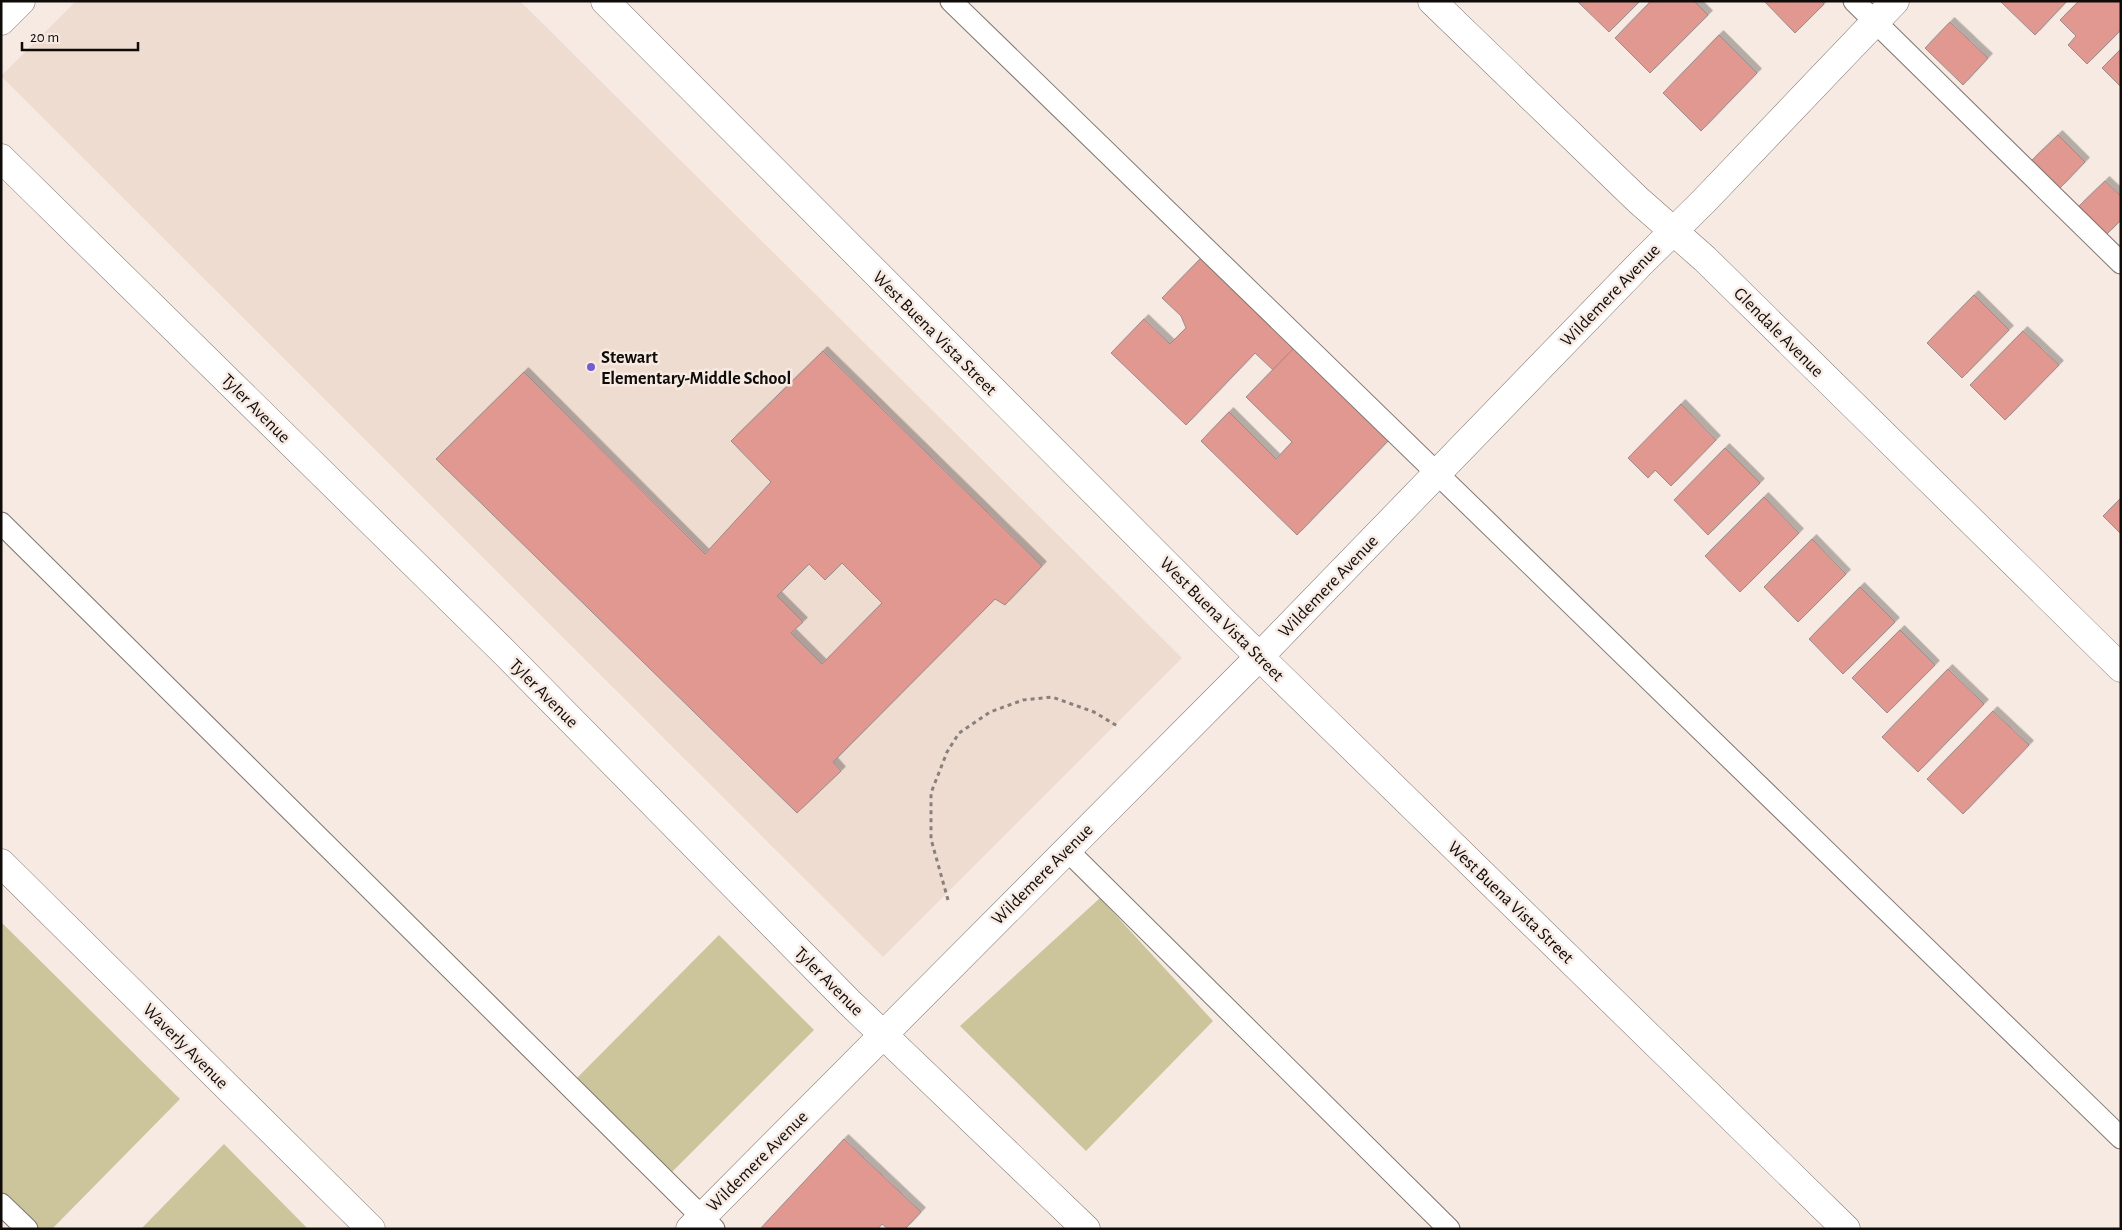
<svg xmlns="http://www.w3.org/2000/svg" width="2122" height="1230" font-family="'Alegreya Sans',sans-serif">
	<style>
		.built { fill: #efdcd1 }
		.green { fill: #ccc59c }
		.building { fill: #e19890; stroke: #9b8d8b; fill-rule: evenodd; filter: url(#shadow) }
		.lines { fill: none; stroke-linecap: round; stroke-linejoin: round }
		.service-casing { stroke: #817670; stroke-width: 23 }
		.minor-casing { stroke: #817670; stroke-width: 29 }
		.path { stroke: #88807b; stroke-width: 3; stroke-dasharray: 4 4; stroke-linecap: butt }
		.service { stroke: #fff; stroke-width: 21 }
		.minor { stroke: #fff; stroke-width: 28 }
		.poi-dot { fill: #725cd6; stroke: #f7eae3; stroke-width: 2 }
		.labels { text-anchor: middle; stroke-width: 5; stroke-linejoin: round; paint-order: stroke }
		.street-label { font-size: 18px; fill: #0f0b09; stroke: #f7eae3 }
		.poi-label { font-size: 18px; font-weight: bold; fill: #0f0b09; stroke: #f7eae3; text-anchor: start }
	</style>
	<defs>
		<filter id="shadow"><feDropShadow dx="4.5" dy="-4.5" stdDeviation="0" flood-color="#0004"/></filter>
	</defs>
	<rect width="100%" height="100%" fill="#f7eae3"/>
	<!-- built -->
	<polygon class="built" points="76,1 520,1 1182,658 883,957 1,76"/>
	<!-- green -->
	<g class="green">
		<polygon points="1100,898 1213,1021 1086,1151 960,1026"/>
		<polygon points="1,922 180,1099 52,1229 39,1229 1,1192"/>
		<polygon points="719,935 814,1030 671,1173 576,1079"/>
		<polygon points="224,1144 307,1228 141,1229"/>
	</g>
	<!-- building -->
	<g class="building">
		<polygon points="1577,1 1640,1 1609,32"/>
		<polygon points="1651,1 1694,1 1708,15 1650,73 1615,38"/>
		<polygon points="1764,1 1821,1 1824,4 1795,33"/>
		<polygon points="2000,1 2067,1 2035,35"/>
		<polygon points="2079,1 2121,1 2121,30 2087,64 2068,45 2076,36 2060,20"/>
		<polygon points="1950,22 1988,58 1963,85 1925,48"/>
		<polygon points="1719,35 1757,73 1701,131 1663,93"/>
		<polygon points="2121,49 2121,87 2102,68"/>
		<polygon points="2058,135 2085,162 2060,188 2031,161"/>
		<polygon points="2105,181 2121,196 2121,220 2107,234 2079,206"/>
		<polygon points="1201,258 1294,348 1273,370 1255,353 1186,425 1111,353 1144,319 1170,344 1186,328 1181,316 1162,298"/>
		<polygon points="1974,295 2009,330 1962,378 1927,343"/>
		<polygon points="2023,331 2059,365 2005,420 1970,385"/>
		<polygon points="1294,348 1389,440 1297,535 1201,441 1229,412 1276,459 1292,442 1246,397"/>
		<path d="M 823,351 L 1042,566 L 1005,605 L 995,599 L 833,762 L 841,771 L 797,813 L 436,459 L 524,372 L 705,554 L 771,482 L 731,441 ZM 842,563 L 882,603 L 822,664 L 791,633 L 803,622 L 777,596 L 809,564 L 825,580 Z"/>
		<polygon points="1681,404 1716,440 1671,486 1655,470 1648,478 1628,458"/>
		<polygon points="1725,448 1760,483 1708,535 1674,500"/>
		<polygon points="1764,497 1799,533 1740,592 1705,556"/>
		<polygon points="2121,498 2121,534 2103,516"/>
		<polygon points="1812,539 1846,574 1798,622 1764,587"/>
		<polygon points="1860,587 1895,622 1843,674 1809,639"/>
		<polygon points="1900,630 1935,665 1887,713 1852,678"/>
		<polygon points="1948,669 1984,704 1918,772 1882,737"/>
		<polygon points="1993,711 2029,745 1963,814 1927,779"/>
		<polygon points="844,1139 921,1212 905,1229 888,1229 882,1224 878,1229 760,1229"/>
	</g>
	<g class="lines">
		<defs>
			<g id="service">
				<polyline points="951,1 2121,1138"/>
				<polyline points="1854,1 2121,263"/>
				<polyline points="1,523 714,1229"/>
				<polyline points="1067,850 1449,1229"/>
				<polyline points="1,1204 27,1229"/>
			</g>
			<g id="minor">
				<polyline points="605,1 1225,623 1846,1229"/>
				<polyline points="1432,1 1638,200 1705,259 2121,668"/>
				<polyline points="1,21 21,1"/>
				<polyline points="1,158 505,653 849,1002 1086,1229"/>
				<polyline points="1,863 371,1229"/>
				<polyline points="690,1229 1259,657 1642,262 1704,201 1895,1"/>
			</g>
		</defs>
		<!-- service casing -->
		<use href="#service" class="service-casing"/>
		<!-- minor casing -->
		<use href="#minor" class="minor-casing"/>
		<!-- path -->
		<polyline class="path" points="948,900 931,839 931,793 947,752 959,733 990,712 1023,700 1052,697 1094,712 1119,727"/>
		<!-- service -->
		<use href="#service" class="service"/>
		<!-- minor -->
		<use href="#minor" class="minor"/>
	</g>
	<!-- markers -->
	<circle class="poi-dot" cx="591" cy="367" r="5"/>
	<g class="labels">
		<!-- street labels -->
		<g class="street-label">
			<text transform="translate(1610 295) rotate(-46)" y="6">Wildemere Avenue</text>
			<text transform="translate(1779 332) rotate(45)" y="6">Glendale Avenue</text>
			<text transform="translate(935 333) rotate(45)" y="6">West Buena Vista Street</text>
			<text transform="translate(256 408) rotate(45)" y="6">Tyler Avenue</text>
			<text transform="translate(1328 586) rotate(-46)" y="6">Wildemere Avenue</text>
			<text transform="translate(1222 619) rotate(45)" y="6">West Buena Vista Street</text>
			<text transform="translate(544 693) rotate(45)" y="6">Tyler Avenue</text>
			<text transform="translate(1042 874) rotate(-45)" y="6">Wildemere Avenue</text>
			<text transform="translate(1511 902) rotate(44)" y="6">West Buena Vista Street</text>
			<text transform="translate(829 981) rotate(45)" y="6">Tyler Avenue</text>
			<text transform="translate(186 1046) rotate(45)" y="6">Waverly Avenue</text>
			<text transform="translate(757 1161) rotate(-45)" y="6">Wildemere Avenue</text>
		</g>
		<!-- poi labels -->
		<g class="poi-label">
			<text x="601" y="363">Stewart<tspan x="601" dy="21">Elementary-Middle School</tspan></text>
		</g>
	</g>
	<!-- border -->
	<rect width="2122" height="1230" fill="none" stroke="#0f0b09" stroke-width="5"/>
	<!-- scale -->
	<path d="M22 42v8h116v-8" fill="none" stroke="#0f0b09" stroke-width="2.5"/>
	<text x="30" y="42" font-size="15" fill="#0f0b09" stroke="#f7eae3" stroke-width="4" paint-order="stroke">20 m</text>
</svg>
